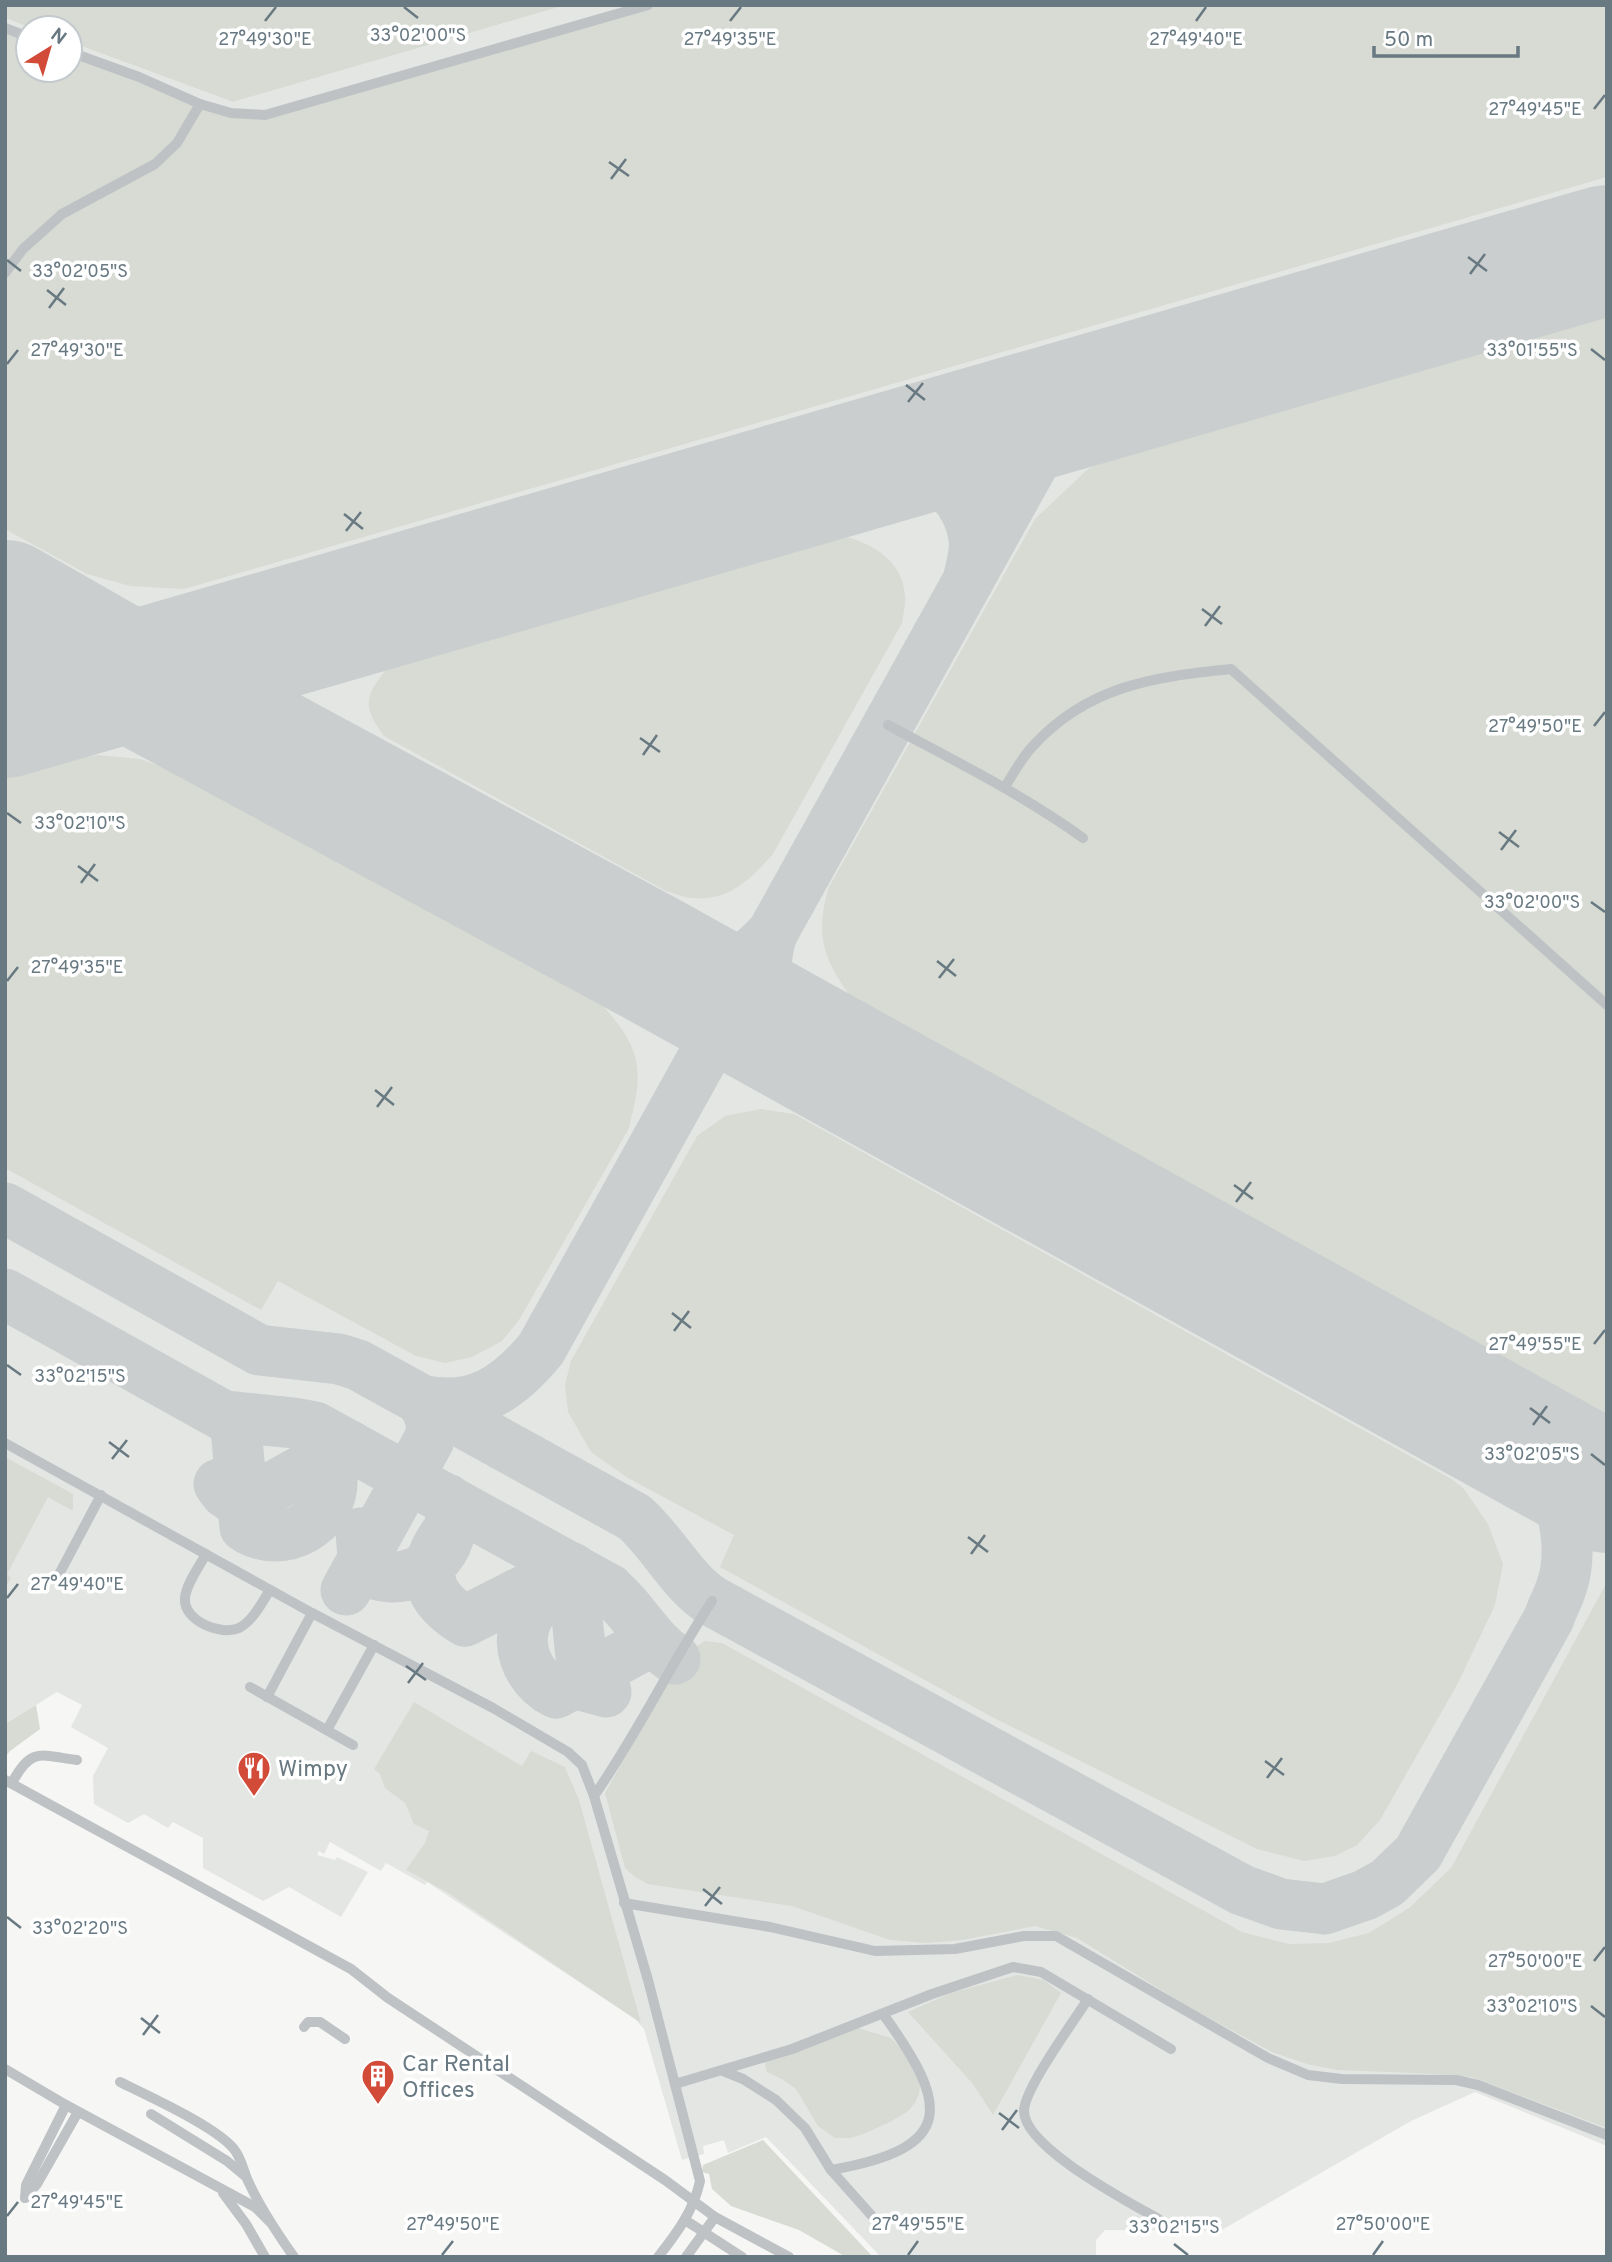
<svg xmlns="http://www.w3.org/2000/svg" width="1612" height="2262" font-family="Overpass,sans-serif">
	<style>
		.built { fill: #e4e6e4 }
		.green { fill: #d7dbd3 }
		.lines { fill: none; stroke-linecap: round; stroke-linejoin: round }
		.taxiway { stroke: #cacece; stroke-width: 51 }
		.runway { stroke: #cacece; stroke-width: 130 }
		.lane { stroke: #bec2c5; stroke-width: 10 }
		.ticks { fill: none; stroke: #687982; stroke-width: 2.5 }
		.labels { text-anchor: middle; stroke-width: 7; stroke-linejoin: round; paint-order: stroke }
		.poi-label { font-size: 23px; fill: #687982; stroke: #fff; text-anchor: start }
		.ticks-label { font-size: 18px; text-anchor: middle; fill: #687982; stroke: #fff; stroke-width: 7; stroke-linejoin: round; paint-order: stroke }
	</style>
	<rect width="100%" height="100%" fill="#f6f6f4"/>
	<!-- built -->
	<polygon class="built" points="566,5 1607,5 1607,2146 1475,2092 1411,2121 1220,2231 1105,2230 1096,2240 1096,2257 881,2257 766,2137 728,2153 724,2140 703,2146 704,2154 682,2160 644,2029 635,2019 427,1882 425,1885 386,1863 381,1871 330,1842 324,1854 319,1851 317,1855 335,1860 337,1857 368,1872 341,1917 289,1887 263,1901 203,1868 203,1838 173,1822 168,1828 144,1814 128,1823 94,1804 93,1776 108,1748 71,1727 82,1705 57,1692 5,1724 5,18 31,28 28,28 28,70 70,70 70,42 233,102"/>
	<!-- green -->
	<g class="green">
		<polygon points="5,5 566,5 233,102 70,42 70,28 31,28 5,18"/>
		<polygon points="660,5 1607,5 1607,177 184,589 130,586 87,574 5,529 5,34 28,42 28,70 70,70 70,56 254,117 278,116"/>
		<path d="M 1607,313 L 1607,1414 L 850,996 C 822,958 815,932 829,887 L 1035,519 L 1088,469 L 1132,448 Z"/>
		<path d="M 832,534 C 865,539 903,557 905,596 C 906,605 903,615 902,623 L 773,854 C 752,878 728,902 693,898 C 684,898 674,893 666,891 L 384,736 C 361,705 365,695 389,666 Z"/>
		<path d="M 98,755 L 140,759 L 165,768 L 603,1006 C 643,1050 644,1073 628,1130 L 519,1320 L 502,1341 L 472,1357 L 445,1363 L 416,1356 L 278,1281 L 261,1310 L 5,1168 L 5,777 L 60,761 Z"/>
		<polygon points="761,1109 794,1114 1453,1480 1464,1489 1488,1524 1503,1564 1495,1605 1457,1685 1380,1820 1357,1845 1335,1856 1304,1861 1257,1849 992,1717 720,1567 734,1535 628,1478 591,1452 568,1412 565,1385 571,1361 697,1136 725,1116"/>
		<polygon points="5,1457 73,1494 73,1509 71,1510 48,1497 7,1574 11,1578 5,1587"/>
		<polygon points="1607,1582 1607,2128 1472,2077 1438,2074 1337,2070 1307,2064 1272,2052 1187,2006 1077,1938 1035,1926 963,1940 926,1943 890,1940 792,1906 648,1884 635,1877 625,1868 605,1793 682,1655 705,1641 722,1643 1242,1932 1289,1944 1329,1943 1369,1933 1409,1908 1451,1868"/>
		<polygon points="414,1702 522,1766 531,1751 565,1767 579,1800 641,2023 447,1892 406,1870 425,1843 429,1831 414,1824 405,1803 385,1788 380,1774 374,1769"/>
		<polygon points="36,1705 40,1729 10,1751 5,1757 5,1724"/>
		<polygon points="1017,1975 1044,1980 1061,1993 993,2115 973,2084 908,2012 951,1993"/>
		<polygon points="858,2028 891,2038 906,2054 921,2079 919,2094 915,2103 907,2112 892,2121 866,2133 851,2138 835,2138 818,2126 796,2089 782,2079 767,2072 765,2065 768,2059"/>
		<polygon points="763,2140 873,2257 846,2257 799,2230 731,2206 712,2189 709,2174 702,2172 703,2165"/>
	</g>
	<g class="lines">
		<!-- taxiway -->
		<g class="taxiway">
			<path d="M 838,472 C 853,469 871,462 886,462 C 929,462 968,494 974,538 C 976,552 971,567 968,581"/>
			<path d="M 771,937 C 757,984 776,1009 804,1044"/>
			<path d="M 654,960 C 701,975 735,975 769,936"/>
			<path d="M 5,1208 L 259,1350 L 339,1359 L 358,1365 L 634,1517 C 663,1542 680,1580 712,1601 L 1242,1890 L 1281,1904 L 1325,1909 L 1365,1895 L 1387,1883 L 1418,1853 L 1549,1618 C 1553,1606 1560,1594 1563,1582 C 1575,1541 1558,1492 1545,1453"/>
			<path d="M 5,1294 L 224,1416 L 294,1423 L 315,1427 L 605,1587 C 633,1607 646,1640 675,1659"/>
			<path d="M 235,1417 L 245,1527 C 283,1552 335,1522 332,1477 C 332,1459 321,1443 313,1427"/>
			<polyline points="219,1484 226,1493 242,1504 348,1445"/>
			<path d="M 361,1533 L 364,1569 C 396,1589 443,1570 450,1531 C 452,1520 450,1509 447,1499"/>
			<path d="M 444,1536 C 418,1573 429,1599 465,1621 L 555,1575"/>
			<polyline points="572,1568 584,1686 606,1692"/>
			<path d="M 609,1589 C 591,1588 571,1585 554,1593 C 509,1614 514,1671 556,1693 L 652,1641"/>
			<path d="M 346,1590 L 429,1440 C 434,1425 430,1413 421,1400 C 474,1412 508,1389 541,1349 L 1043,446 C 1073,411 1092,403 1134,387"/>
		</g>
		<!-- runway -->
		<g class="runway">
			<polyline points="5,605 131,677 654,960 1607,1488"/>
			<polyline points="5,713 1607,250"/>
		</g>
		<!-- lane -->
		<g class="lane">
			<polyline points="5,28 28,37"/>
			<polyline points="70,52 139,77 200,104 231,113 265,115 648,5"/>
			<polyline points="5,273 23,249 62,214 155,164 177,143 200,104"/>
			<path d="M 888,725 C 955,761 1022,794 1083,838"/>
			<path d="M 1005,787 C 1013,774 1021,759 1032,747 C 1087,686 1153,677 1231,669 L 1607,1005"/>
			<path d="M 5,1443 L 312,1613 L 493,1708 L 568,1752 L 582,1765 L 594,1796 L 648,1980 L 700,2181 C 694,2210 677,2233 658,2257"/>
			<path d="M 206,1554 C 199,1567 186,1584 185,1598 C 183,1621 221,1636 239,1628 C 253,1621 262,1602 270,1590"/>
			<polyline points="56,1580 101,1495"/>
			<polyline points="250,1687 353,1745"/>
			<polyline points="267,1697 312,1613"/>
			<polyline points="327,1730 374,1645"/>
			<polyline points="5,1780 351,1969 388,1998 665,2180 715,2217 789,2257"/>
			<path d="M 12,1783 C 31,1747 40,1755 77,1760"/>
			<path d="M 594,1796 C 638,1733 670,1665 712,1601"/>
			<polyline points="624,1903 770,1927 875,1951 955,1949 1024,1936 1056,1936 1268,2058 1308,2075 1342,2079 1456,2080 1478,2085 1607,2135"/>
			<path d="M 1088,1999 C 1074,2021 1024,2089 1024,2111 C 1024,2148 1131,2203 1160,2220"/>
			<polyline points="304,2027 308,2022 320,2022 345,2039"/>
			<polyline points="5,2069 66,2105 255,2207 270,2222"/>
			<polyline points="723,2071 743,2079 776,2100 805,2128 831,2170 880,2225"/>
			<path d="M 120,2082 C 146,2095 222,2129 236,2152 C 242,2161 244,2173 249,2183 C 261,2209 277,2233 294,2257"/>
			<polyline points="675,2084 792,2049 932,1994 1013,1967 1041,1972 1171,2049"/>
			<polyline points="151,2114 227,2161 245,2176"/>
			<path d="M 831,2170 C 957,2148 949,2105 883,2014"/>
			<polyline points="223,2193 246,2224 265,2257"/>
			<polyline points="25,2198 26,2185 66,2105"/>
			<polyline points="25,2198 37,2184 78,2112"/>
			<polyline points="685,2220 742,2257"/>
			<polyline points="686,2257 715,2217"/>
		</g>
	</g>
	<!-- ticks -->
	<path class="ticks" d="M 404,7 L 418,18M 265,21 L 276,7M 730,21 L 741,7M 1196,21 L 1206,7M 1594,109 L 1605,95M 609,162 L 629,176M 611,179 L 626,159M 1468,257 L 1487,271M 7,260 L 21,271M 1470,274 L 1485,254M 47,290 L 66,305M 49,308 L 64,288M 1591,349 L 1605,360M 7,364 L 18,350M 906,385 L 925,400M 908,402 L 923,383M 344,514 L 363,529M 346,531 L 361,512M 1202,609 L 1222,624M 1205,626 L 1220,606M 1594,726 L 1605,712M 640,738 L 660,752M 643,755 L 657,735M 7,813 L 21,823M 1499,832 L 1519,847M 1501,850 L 1516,830M 78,866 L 98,881M 81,883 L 95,864M 1591,902 L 1605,912M 937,961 L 956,976M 939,978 L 954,959M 7,981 L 18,967M 375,1090 L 394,1105M 377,1107 L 392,1087M 1234,1185 L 1253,1199M 1236,1202 L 1251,1182M 672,1313 L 691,1328M 674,1331 L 689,1311M 1594,1344 L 1605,1330M 7,1365 L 21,1375M 1530,1408 L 1550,1423M 1533,1425 L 1547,1406M 109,1442 L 129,1457M 1591,1454 L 1605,1465M 112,1459 L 127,1440M 968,1537 L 988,1552M 971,1554 L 985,1535M 7,1598 L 18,1584M 406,1666 L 426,1680M 408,1683 L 423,1663M 1265,1761 L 1284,1775M 1267,1778 L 1282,1758M 703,1889 L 722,1904M 705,1906 L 720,1887M 7,1917 L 21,1928M 1594,1961 L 1605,1947M 1591,2006 L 1605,2017M 141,2018 L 160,2033M 143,2035 L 158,2015M 999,2113 L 1019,2128M 1002,2130 L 1017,2110M 7,2216 L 18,2202M 1174,2244 L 1188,2255M 442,2255 L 453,2241M 908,2255 L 918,2241M 1373,2255 L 1383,2241"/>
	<!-- icons -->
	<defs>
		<symbol id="restaurant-pin" viewBox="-11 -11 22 30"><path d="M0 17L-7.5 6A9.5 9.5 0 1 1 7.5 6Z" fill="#d24a38" stroke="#fff"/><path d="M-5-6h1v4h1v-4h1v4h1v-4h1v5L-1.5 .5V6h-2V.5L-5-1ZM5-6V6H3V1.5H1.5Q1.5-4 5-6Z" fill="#fff"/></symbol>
		<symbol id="building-pin" viewBox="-11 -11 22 30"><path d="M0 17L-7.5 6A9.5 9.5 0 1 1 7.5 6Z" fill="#d24a38" stroke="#fff"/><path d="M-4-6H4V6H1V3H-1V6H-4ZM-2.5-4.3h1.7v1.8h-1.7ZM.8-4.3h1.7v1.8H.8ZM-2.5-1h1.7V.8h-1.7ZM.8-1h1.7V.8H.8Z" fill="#fff"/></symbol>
	</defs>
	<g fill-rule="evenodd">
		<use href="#restaurant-pin" x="235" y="1749" width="38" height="52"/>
		<use href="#building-pin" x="359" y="2057" width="38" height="52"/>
	</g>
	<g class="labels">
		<!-- poi labels -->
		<g class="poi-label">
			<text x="278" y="1776">Wimpy</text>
			<text x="402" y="2071">Car Rental<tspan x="402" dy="26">Offices</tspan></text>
		</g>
	</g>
	<g class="ticks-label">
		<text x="418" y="41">33°02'00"S</text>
		<text x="265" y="45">27°49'30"E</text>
		<text x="730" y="45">27°49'35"E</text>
		<text x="1196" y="45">27°49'40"E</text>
		<text x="1535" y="115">27°49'45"E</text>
		<text x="80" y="277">33°02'05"S</text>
		<text x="1532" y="356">33°01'55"S</text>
		<text x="77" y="356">27°49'30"E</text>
		<text x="1535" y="732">27°49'50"E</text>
		<text x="80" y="829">33°02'10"S</text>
		<text x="1532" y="908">33°02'00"S</text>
		<text x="77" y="973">27°49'35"E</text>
		<text x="1535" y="1350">27°49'55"E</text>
		<text x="80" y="1382">33°02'15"S</text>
		<text x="1532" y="1460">33°02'05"S</text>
		<text x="77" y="1590">27°49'40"E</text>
		<text x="80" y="1934">33°02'20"S</text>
		<text x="1535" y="1967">27°50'00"E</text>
		<text x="1532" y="2012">33°02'10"S</text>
		<text x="77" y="2208">27°49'45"E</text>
		<text x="453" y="2230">27°49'50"E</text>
		<text x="918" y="2230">27°49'55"E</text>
		<text x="1383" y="2230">27°50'00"E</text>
		<text x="1174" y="2233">33°02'15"S</text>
	</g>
	<!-- border -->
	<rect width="1612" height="2262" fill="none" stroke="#687982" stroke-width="14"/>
	<!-- north arrow -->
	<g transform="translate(49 49) rotate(37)"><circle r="33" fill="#ffffff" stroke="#c3c9cd" stroke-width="2"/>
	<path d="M0-5L12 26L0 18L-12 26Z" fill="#d24a38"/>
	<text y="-10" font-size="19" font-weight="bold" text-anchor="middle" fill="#687982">N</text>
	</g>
	<!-- scale -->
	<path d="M1374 46v10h144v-10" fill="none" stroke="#687982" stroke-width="3.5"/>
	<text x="1384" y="46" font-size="21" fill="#687982" stroke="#ffffff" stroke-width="5" paint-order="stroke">50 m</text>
</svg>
